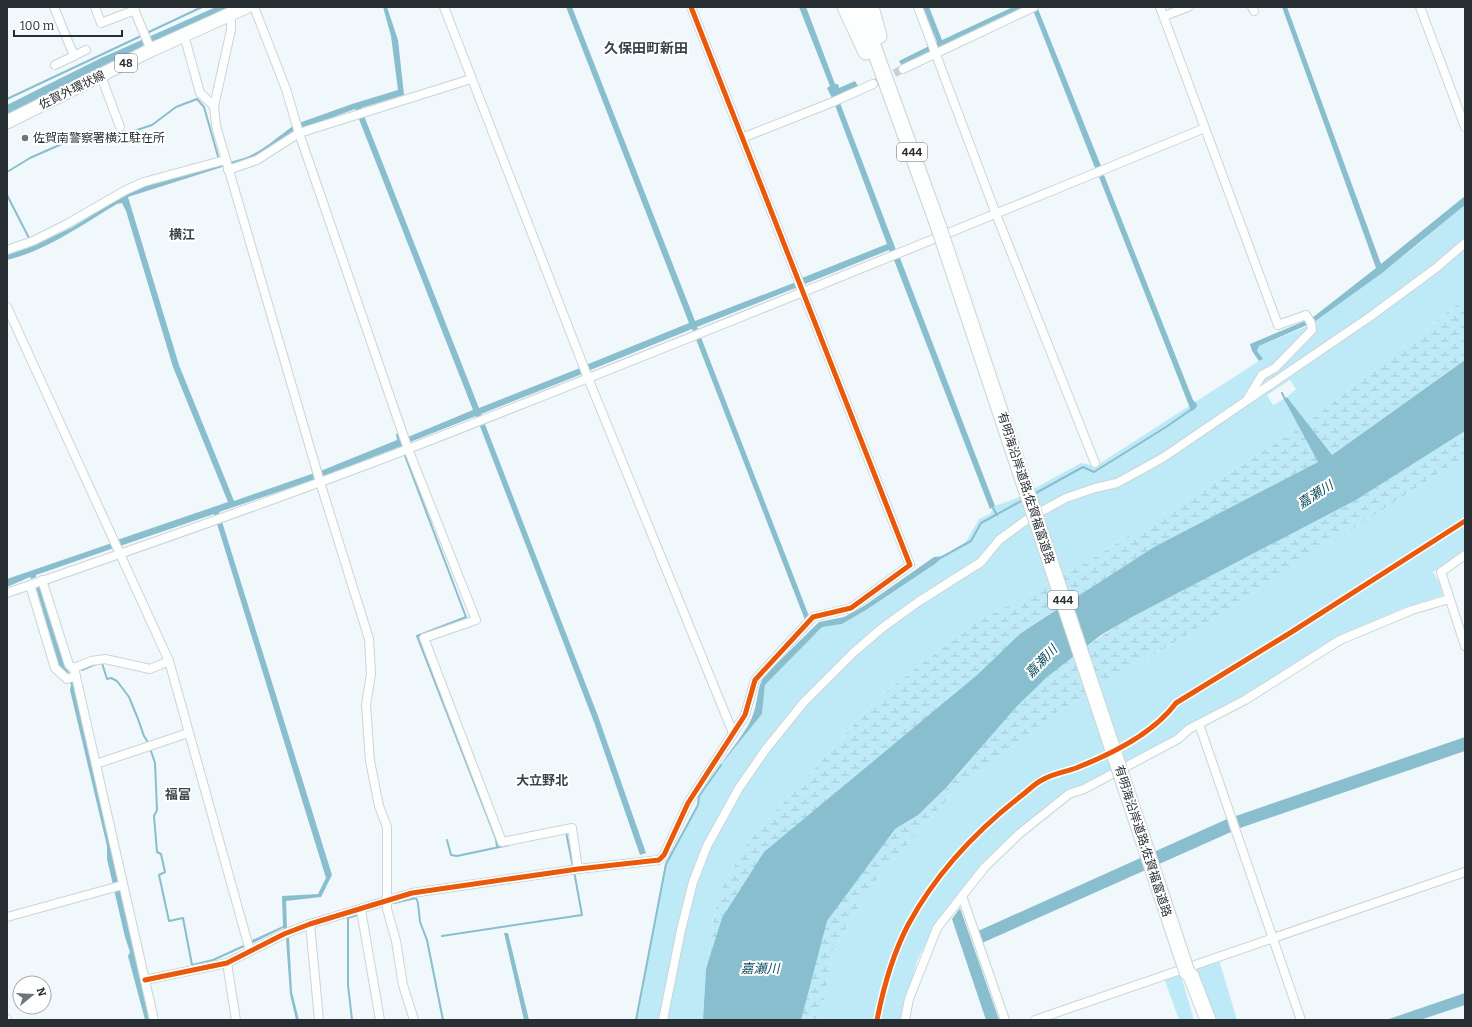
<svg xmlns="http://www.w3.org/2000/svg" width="1472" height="1027" font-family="Bitter,'Noto Sans JP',serif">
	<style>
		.green { fill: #bee9f7 }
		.wetland { fill: url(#wetland-marsh) }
		.water { fill: #88bece }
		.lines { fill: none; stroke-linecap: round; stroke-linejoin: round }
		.stream { stroke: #88bece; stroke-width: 2 }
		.minor-tunnel { stroke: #c8d0d3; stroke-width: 8; stroke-dasharray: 8 4; stroke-linecap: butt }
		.minor-casing { stroke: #cdd4d7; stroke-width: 10 }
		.primary-casing { stroke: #cdd4d7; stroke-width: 15 }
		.motorway-casing { stroke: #cdd4d7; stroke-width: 17 }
		.minor { stroke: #fdfefe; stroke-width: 8 }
		.primary { stroke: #fdfefe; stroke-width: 13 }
		.motorway { stroke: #fdfefe; stroke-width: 15 }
		.motorway-bridge-casing { stroke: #cdd4d7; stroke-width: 17; stroke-linecap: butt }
		.motorway-bridge { stroke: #fdfefe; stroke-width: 15 }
		.cycleway-casing { stroke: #fff; stroke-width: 8 }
		.cycleway { stroke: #e8590c; stroke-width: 5 }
		.poi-dot { fill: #6e7578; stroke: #fff; stroke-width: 1.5 }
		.labels { text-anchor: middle; stroke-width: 4; stroke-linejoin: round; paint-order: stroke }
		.shield { fill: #fff; stroke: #686d70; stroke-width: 1 }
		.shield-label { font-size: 11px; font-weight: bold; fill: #282f32 }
		.street-label { font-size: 12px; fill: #282f32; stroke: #fff }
		.poi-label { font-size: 12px; fill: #282f32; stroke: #fff; text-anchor: start }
		.neighbourhood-label { font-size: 13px; font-weight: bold; fill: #36454a; stroke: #fff }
		.water-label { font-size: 13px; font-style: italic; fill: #0b4d5d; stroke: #fff }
		.quarter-label { font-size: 14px; font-weight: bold; fill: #36454a; stroke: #fff }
	</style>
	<defs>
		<pattern id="wetland-marsh" width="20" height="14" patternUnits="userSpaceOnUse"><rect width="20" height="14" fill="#bee9f7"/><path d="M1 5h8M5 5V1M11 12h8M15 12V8" fill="none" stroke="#a3c8d4"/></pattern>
	</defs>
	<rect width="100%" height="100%" fill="#f0f8fb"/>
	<!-- green -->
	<g class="green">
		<polygon points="1465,205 1465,298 1307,423 1287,397 1296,389 1290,380 1267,395 1273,405 1284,399 1300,428 1087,562 974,624 880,696 747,843 718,895 706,969 703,1020 636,1020 666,864 698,805 699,796 719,767 762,714 765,685 822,627 842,624 866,610 935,564 944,556 966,542 979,519 990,514 995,506 1017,498 1081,463 1096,466 1262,359 1257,351 1259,346 1308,326 1410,251"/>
		<polygon points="1465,456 1465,550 1433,572 1439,582 1443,595 1403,608 1336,637 1242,696 1186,726 1177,736 1085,786 1019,830 981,865 935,925 917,961 901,1020 820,1020 833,951 871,885 952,794 1051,716 1230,609"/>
		<polygon points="1219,960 1237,1020 1213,1020 1194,969"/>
		<polygon points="1180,972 1194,1020 1179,1020 1164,978"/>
	</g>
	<!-- wetland -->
	<g class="wetland">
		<polygon points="1465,298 1465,360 1332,455 1307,423"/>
		<polygon points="1300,428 1318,462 1154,547 1021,633 976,676 706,969 718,895 747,843 880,696 974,624 1087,562"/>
		<path d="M 1465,431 L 1465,456 L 1230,609 L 1051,716 L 952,794 L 871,885 L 833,951 L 820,1020 L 742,1020 L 895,829 C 902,824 911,820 918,814 C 956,784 983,742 1016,706 C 1050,671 1090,642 1132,617 L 1356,500 Z"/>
	</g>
	<!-- water -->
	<g class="water">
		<polygon points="216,7 233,7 142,46 137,51 7,114 7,105 101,58"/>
		<path d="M 383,7 L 387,7 L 398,40 L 404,95 L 361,108 L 479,408 L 580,368 L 582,374 L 481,414 L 598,716 L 646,853 L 640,855 L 594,722 L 476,416 L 410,442 L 408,437 L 473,410 L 355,109 L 301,129 L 257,156 L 128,197 L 179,365 L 234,501 L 323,470 L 397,440 L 396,434 L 398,433 L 403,446 L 403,447 L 400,448 L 399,447 L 325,476 L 219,512 L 332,875 L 321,897 L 286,901 L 287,929 L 284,930 L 283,928 L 251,944 L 250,941 L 283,926 L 282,896 L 318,894 L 326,878 L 214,514 L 120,546 L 117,540 L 228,502 L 173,367 L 126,211 L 122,203 L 117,204 C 83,224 46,251 7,260 L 7,255 L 28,248 L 71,228 L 127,194 L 143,187 L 244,158 C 263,151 276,138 293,126 L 294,128 L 299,123 L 352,104 L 398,90 L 391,36 Z"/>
		<polygon points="566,7 572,7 695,321 796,282 798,287 697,327 809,616 805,620 692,329 588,371 586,365 689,323"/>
		<polygon points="799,7 806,7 835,84 838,84 839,88 855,81 858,86 832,98 827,88 830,86"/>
		<polygon points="923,7 929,7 942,40 1013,7 1026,7 937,49 935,43 937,42"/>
		<polygon points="1282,7 1287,7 1381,264 1465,196 1465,205 1382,273 1314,322 1259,346 1257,351 1263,359 1259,361 1252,351 1250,344 1312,318 1376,268"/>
		<polygon points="1038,9 1101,166 1095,168 1033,10"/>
		<polygon points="929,46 931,51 902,66 899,61"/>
		<polygon points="840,103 896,250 890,253 889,250 805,284 802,278 887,244 835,105"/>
		<polygon points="1104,175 1193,400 1197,404 1196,408 1192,411 1189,411 1190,408 1099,177"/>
		<polygon points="900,258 995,506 990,509 894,260"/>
		<polygon points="1465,360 1465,431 1356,500 1132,617 1101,635 1047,677 1016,707 945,789 918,815 895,829 827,921 801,1020 703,1020 706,969 722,918 764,852 976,676 1021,633 1154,547 1318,462 1284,399 1287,397 1332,455"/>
		<polygon points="112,543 114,548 36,575 36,577 31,579 30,577 7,587 7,579"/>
		<path d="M 944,556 L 935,564 L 866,610 L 842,624 L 822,627 L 765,685 L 762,714 L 719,767 C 730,750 748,731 754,712 C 758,699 757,688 764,676 L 819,622 L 844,617 L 864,606 L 934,557 Z"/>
		<polygon points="40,585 64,664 74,681 149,1020 145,1020 144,1016 128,956 130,952 125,937 107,859 107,846 70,690 71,685 67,676 58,664 36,587"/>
		<polygon points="1465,737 1465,751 1240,828 1236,816"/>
		<polygon points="1227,819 1231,832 982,943 978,931"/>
		<polygon points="960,908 999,1020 986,1020 952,919"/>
		<polygon points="504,933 508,933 529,1020 524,1020"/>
		<polygon points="289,937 292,992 299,1020 296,1020 290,994 286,939"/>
		<polygon points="1465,993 1465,1005 1420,1020 1386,1020"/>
	</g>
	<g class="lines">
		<!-- stream -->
		<g class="stream">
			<polyline points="149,32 202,7"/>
			<polyline points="7,99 141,36"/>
			<polyline points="7,172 30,158 91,131 98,143 152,125 176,107 197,99 204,107 219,160"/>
			<polyline points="7,195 30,240"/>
			<polyline points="1282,393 1286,401"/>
			<polyline points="404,453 466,617 417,636 496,839 497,847"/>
			<polyline points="1034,494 1083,467 1094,472 1166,427 1189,411"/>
			<polyline points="993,508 997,515"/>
			<polyline points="942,557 971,541 981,523 1023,500"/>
			<polyline points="102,663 107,679 111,678 117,681 129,697 138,719 144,736 149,744"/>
			<polyline points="82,670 96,664"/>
			<polyline points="150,748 155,763 157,810 154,816 157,852 161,854 165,872 159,875 169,921 183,918 192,965 213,960 246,945"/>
			<polyline points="566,832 573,867"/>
			<polyline points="447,840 451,855 457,856 509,845"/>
			<polyline points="394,903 416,898 418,903 420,922 427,940 443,1020"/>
			<polyline points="442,936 582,915 574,871"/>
			<polyline points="352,1020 348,985 348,918 357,915"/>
			<polyline points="636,1020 666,864 698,805 699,796 721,765"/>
		</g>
		<!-- minor-tunnel -->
		<polyline class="minor-tunnel" points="873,84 903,69"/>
		<defs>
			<g id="minor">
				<polyline points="54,7 74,56"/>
				<polyline points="95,7 101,23 135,10"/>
				<polyline points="133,7 151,50"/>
				<polyline points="254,7 286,89 299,133 408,449 476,620 424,638 502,842 572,828 578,869"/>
				<polyline points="444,7 588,378 733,733"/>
				<polyline points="918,7 996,214 1095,463"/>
				<polyline points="1160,7 1278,325 1306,315 1311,323 1312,330 1275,368 1262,375 1248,398"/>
				<polyline points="1252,7 1254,11"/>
				<polyline points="1420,7 1465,127"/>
				<polyline points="231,15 231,30 214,106 216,126 320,482 369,639 371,674 366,705 370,761 379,806 387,827 387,909 396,941 403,985 414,1020"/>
				<polyline points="1164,16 1188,7"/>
				<polyline points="184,35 200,93 214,106"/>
				<polyline points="55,65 86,50"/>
				<polyline points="903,69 1034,7"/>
				<polyline points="101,76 120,127"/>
				<polyline points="742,138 833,102 873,84"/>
				<polyline points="228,170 257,160 299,133 471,79"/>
				<polyline points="7,250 33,241 67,224 126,190 144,182 225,160"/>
				<polyline points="7,307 169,661 250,951"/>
				<polyline points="1465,555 1441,572 1465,646"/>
				<polyline points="42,580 69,665 74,668 154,1020"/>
				<polyline points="30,585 55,668 67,679 76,676"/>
				<path d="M 7,593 C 141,547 276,500 408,449 C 675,345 940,237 1205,128"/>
				<polyline points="74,668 91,661 105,659 150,669 169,661"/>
				<polyline points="1199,724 1301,1020"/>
				<polyline points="96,764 188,733"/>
				<polyline points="962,896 1005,1020"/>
				<polyline points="361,910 380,1020"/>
				<polyline points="7,917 123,885"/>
				<polyline points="310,924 319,1020"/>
				<polyline points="227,963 236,1020"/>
				<polyline points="145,980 227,963 284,934 310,924 412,893 578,869 659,860 664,855 688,803 745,715 755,680 813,617 851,608 910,565 691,7"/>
				<polyline points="7,1019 7,1020"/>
				<polyline points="663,1020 681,930 693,882 707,846 739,788 766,749 804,702 853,653 882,628 918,602 981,562 999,540 1029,518 1066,498 1095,488 1117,483 1164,457 1371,316 1436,268 1465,243"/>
				<polyline points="905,1020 909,999 937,928 962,896 985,867 1019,834 1069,794 1084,789 1178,739 1189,729 1245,700 1340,640 1412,610 1449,599"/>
				<polyline points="1035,1020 1465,872"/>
			</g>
			<polyline id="primary" points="7,122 151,50 246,7"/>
			<g id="motorway">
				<polyline points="845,7 866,52"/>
				<polyline points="859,7 939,228"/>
				<polyline points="871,7 879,36"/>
				<polyline points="1187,972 1191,976 1208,1020"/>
			</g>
		</defs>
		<!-- minor casing -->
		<use href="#minor" class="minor-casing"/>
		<!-- primary casing -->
		<use href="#primary" class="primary-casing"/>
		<!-- motorway casing -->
		<use href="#motorway" class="motorway-casing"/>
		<!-- minor -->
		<use href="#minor" class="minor"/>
		<!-- primary -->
		<use href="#primary" class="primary"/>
		<!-- motorway -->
		<use href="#motorway" class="motorway"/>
		<defs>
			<polyline id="motorway-bridge" points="939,228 1187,972"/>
		</defs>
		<!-- motorway-bridge casing -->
		<use href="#motorway-bridge" class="motorway-bridge-casing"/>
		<!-- motorway-bridge -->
		<use href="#motorway-bridge" class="motorway-bridge"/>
		<defs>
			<g id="cycleway">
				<polyline points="145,980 227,963 284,934 310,924 412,893 578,869 659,860 664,855 688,803 745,715 755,680 813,617 851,608 910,565 691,7"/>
				<path d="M 877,1020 C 883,989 893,954 908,925 C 935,875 976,831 1021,796 C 1028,791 1034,784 1042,780 C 1052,774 1065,772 1076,768 C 1112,754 1153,734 1176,703 L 1290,633 L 1465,521"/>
			</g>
		</defs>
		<!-- cycleway casing -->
		<use href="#cycleway" class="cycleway-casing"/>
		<!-- cycleway -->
		<use href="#cycleway" class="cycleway"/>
	</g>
	<!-- markers -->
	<circle class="poi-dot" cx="25" cy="138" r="4"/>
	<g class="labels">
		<!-- shield labels -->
		<g class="shield">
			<rect x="115" y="54" width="22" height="18" rx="3"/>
			<rect x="897" y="143" width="30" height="18" rx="3"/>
			<rect x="1048" y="591" width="30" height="18" rx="3"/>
		</g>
		<g class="shield-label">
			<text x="126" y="67">48</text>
			<text x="912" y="156">444</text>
			<text x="1063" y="604">444</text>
		</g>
		<!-- street labels -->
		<g class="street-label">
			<text transform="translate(72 90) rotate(-26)" y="4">佐賀外環状線</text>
			<text transform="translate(1026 488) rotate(72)" y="4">有明海沿岸道路;佐賀福富道路</text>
			<text transform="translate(1143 841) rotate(72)" y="4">有明海沿岸道路;佐賀福富道路</text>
		</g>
		<!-- poi labels -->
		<g class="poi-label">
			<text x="33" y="142">佐賀南警察署横江駐在所</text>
		</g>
		<!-- neighbourhood labels -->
		<g class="neighbourhood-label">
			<text x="182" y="239">横江</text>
			<text x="542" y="785">大立野北</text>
			<text x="178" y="799">福富</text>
		</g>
		<!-- water labels -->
		<g class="water-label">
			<text transform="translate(1315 494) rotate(-33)" y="5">嘉瀬川</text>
			<text transform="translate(1041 661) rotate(-46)" y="5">嘉瀬川</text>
			<text x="760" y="973">嘉瀬川</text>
		</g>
		<!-- quarter labels -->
		<g class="quarter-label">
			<text x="646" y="53">久保田町新田</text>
		</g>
	</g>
	<!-- border -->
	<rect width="1472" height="1027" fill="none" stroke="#282f32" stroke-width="16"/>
	<!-- north arrow -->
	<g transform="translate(32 995) rotate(72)"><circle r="19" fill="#ffffff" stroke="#a9acad"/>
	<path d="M0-3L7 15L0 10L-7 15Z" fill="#6e7578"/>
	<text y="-6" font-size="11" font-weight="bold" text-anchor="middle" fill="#282f32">N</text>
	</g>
	<!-- scale -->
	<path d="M14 30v6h108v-6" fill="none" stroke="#282f32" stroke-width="2"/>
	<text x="20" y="30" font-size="12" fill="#282f32" stroke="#ffffff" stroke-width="3" paint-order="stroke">100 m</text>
</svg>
